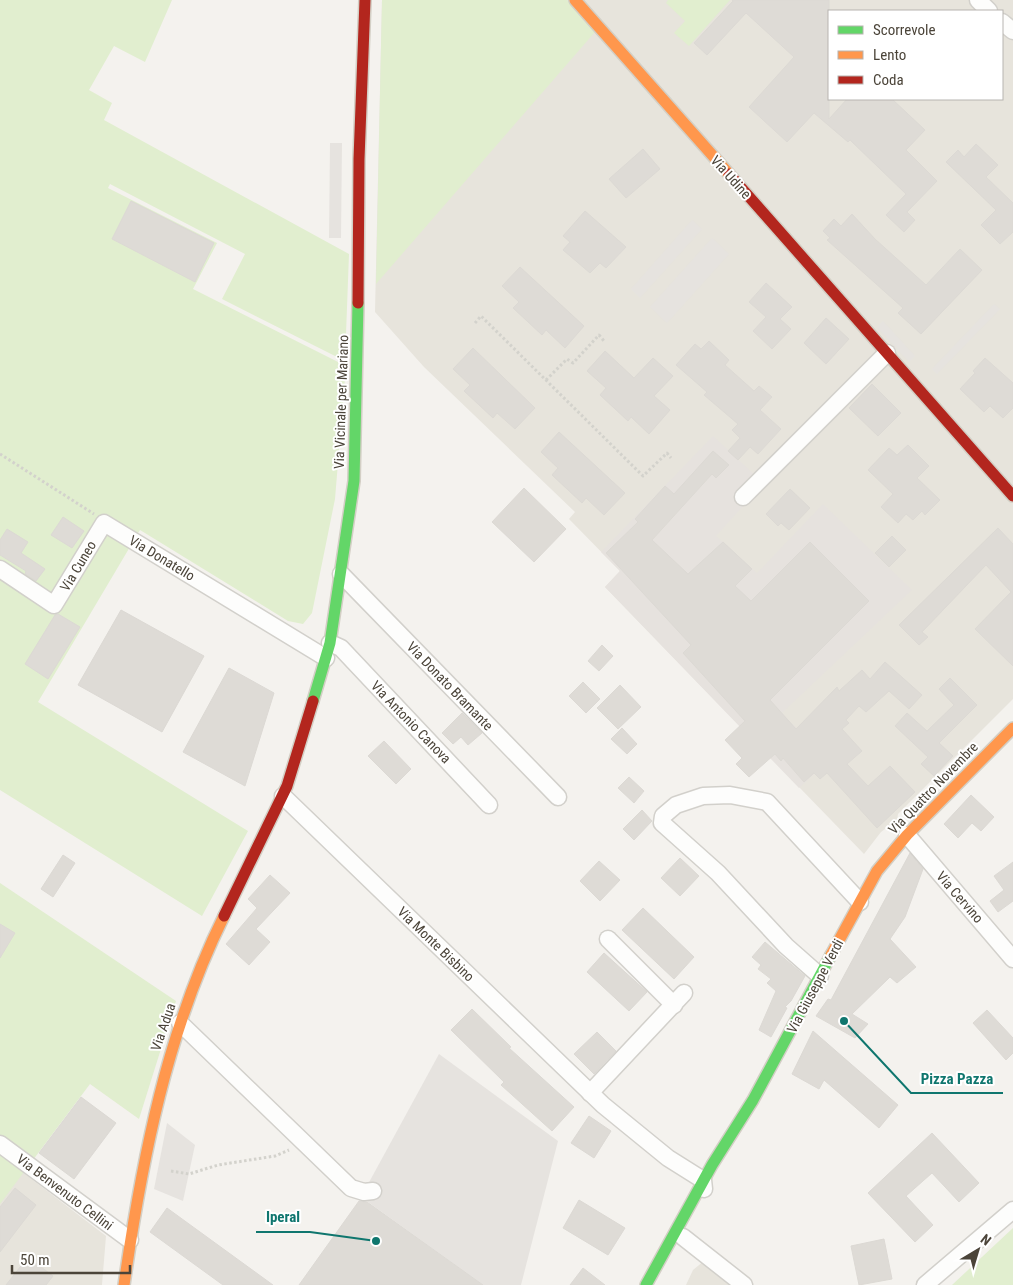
<svg xmlns="http://www.w3.org/2000/svg" width="1013" height="1285" font-family="'Roboto Condensed',sans-serif">
	<style>
		.residential { fill: #e7e4dc; fill-rule: evenodd }
		.industrial { fill: #e6e2de }
		.green { fill: #e1eecf }
		.parking { fill: #e6e3df }
		.building { fill: #dedbd6; stroke: #dcd9d4 }
		.lines { fill: none; stroke-linecap: round; stroke-linejoin: round }
		.street-casing { stroke: #d2d0cb; stroke-width: 19 }
		.fast-casing { stroke: #d3cfc5; stroke-width: 14 }
		.slow-casing { stroke: #d3cfc5; stroke-width: 14 }
		.jam-casing { stroke: #d3cfc5; stroke-width: 14 }
		.path { stroke: #d3d2cc; stroke-width: 3; stroke-dasharray: 2.5 2.5; stroke-linecap: butt }
		.street { stroke: #fdfdfc; stroke-width: 16 }
		.fast { stroke: #63d668; stroke-width: 11 }
		.slow { stroke: #ff974d; stroke-width: 11 }
		.jam { stroke: #b3261e; stroke-width: 11 }
		.labels { text-anchor: middle; stroke-width: 4; stroke-linejoin: round; paint-order: stroke }
		.street-label { font-size: 14px; fill: #4b4439; stroke: #fff }
		.leader { fill: none; stroke: #0f766e; stroke-width: 2 }
		.callout-dot { fill: #0f766e; stroke: #fff; stroke-width: 2 }
		.callout-label { font-size: 15px; text-anchor: middle; font-weight: bold; fill: #0f766e; stroke: #fff; stroke-width: 4; stroke-linejoin: round; paint-order: stroke }
	</style>
	<rect width="100%" height="100%" fill="#f4f2ee"/>
	<!-- residential -->
	<g class="residential">
		<path d="M 382,0 L 1013,0 L 1013,699 L 898,814 L 897,820 L 881,832 L 864,854 L 605,587 L 620,571 L 569,519 L 575,512 L 424,367 L 375,312 ZM 829,11 L 1002,11 L 1002,99 L 829,99 Z"/>
		<polygon points="0,1155 106,1236 102,1285 0,1285"/>
		<polygon points="704,1261 734,1285 686,1285 693,1270"/>
	</g>
	<!-- industrial -->
	<polygon class="industrial" points="713,436 756,476 746,503 716,536 757,573 823,504 912,590 782,713 804,736 836,754 799,788 605,587 620,571 601,552"/>
	<!-- green -->
	<g class="green">
		<polygon points="0,0 172,0 145,62 114,46 89,90 112,103 104,120 349,254 345,361 222,299 245,254 110,184 108,188 217,243 193,289 346,366 335,499 312,613 303,624 288,621 140,530 38,702 248,831 202,916 0,790"/>
		<polygon points="382,0 567,0 595,32 376,284"/>
		<polygon points="668,0 730,0 689,46 674,33 685,21 666,3"/>
		<polygon points="0,883 176,1001 139,1119 90,1084 0,1204"/>
		<polygon points="1013,1228 1013,1285 952,1285"/>
	</g>
	<!-- parking -->
	<g class="parking">
		<polygon points="330,143 342,143 341,238 329,238"/>
		<polygon points="692,220 702,229 640,298 631,289"/>
		<polygon points="712,238 729,254 667,323 650,307"/>
		<polygon points="994,304 1000,309 937,374 932,369"/>
		<polygon points="883,321 915,356 909,362 877,327"/>
		<polygon points="439,1054 558,1141 521,1285 483,1285 361,1197"/>
		<polygon points="167,1123 195,1145 183,1201 154,1189"/>
	</g>
	<!-- building -->
	<g class="building">
		<polygon points="732,0 829,0 829,119 847,99 892,99 925,130 906,150 937,181 907,212 915,220 904,232 886,215 906,194 850,140 848,142 814,113 787,142 749,107 794,57 746,13 707,55 694,43 733,1"/>
		<polygon points="976,144 998,165 986,177 1013,203 1013,232 1000,244 981,225 996,210 946,162 958,150 964,157"/>
		<polygon points="643,149 660,169 626,198 609,179"/>
		<polygon points="131,201 214,243 195,282 112,239"/>
		<polygon points="585,211 626,247 606,268 600,263 590,273 563,250 570,242 563,236"/>
		<polygon points="852,214 875,239 926,285 960,249 982,270 921,334 898,313 903,308 827,240 830,238 823,231 834,219 841,226"/>
		<polygon points="520,267 584,326 565,348 546,330 542,335 513,308 519,302 502,286"/>
		<polygon points="766,283 792,307 780,319 791,329 772,349 753,331 766,317 749,302"/>
		<polygon points="826,318 849,339 826,364 804,343"/>
		<polygon points="709,341 729,360 725,365 754,391 759,386 772,397 760,410 781,429 758,454 750,447 738,460 728,451 740,438 732,430 738,424 704,395 707,392 676,365 695,344 701,349"/>
		<polygon points="473,348 535,408 515,429 497,413 493,418 464,391 470,385 453,369"/>
		<polygon points="605,351 634,378 653,358 673,376 654,396 670,410 649,434 631,417 628,421 600,395 606,388 587,371"/>
		<polygon points="985,358 1013,383 1013,408 1003,418 990,406 984,412 960,389 975,373 973,371"/>
		<polygon points="872,384 901,413 878,436 849,408"/>
		<polygon points="559,432 625,493 604,515 586,498 582,503 552,475 558,468 541,452"/>
		<polygon points="908,445 929,466 917,478 940,500 925,515 922,511 913,520 906,514 898,523 881,507 893,494 868,470 889,448 897,455"/>
		<polygon points="713,451 729,465 716,478 712,474 652,540 688,574 723,542 752,569 735,586 751,601 810,542 869,601 770,700 796,729 837,687 839,691 862,670 870,679 885,662 922,695 909,709 889,691 866,712 859,706 846,720 849,723 842,729 862,751 847,764 868,786 890,766 915,792 877,828 827,773 820,779 814,773 804,782 783,758 781,761 775,754 749,777 736,764 742,758 725,740 745,721 683,653 691,645 606,553 638,522 635,519 665,486 674,494"/>
		<polygon points="524,488 566,529 534,562 492,522"/>
		<polygon points="790,489 810,508 789,530 781,523 778,526 766,514"/>
		<polygon points="63,517 84,531 72,548 51,535"/>
		<polygon points="998,528 1013,544 1013,666 975,629 1011,592 986,565 922,632 928,637 919,645 899,625"/>
		<polygon points="7,529 28,542 21,553 45,569 36,581 25,574 26,571 0,555 0,540"/>
		<polygon points="892,536 906,550 889,567 875,553"/>
		<polygon points="121,610 204,656 162,732 78,685"/>
		<polygon points="58,614 80,627 48,679 25,664 55,615"/>
		<polygon points="602,645 613,656 599,671 588,661"/>
		<polygon points="229,668 274,693 245,786 183,752"/>
		<polygon points="950,678 977,705 939,743 953,756 934,776 921,764 928,757 895,726 907,713 927,731 954,705 939,689"/>
		<polygon points="583,682 600,699 586,713 569,696"/>
		<polygon points="620,685 641,707 618,729 597,708"/>
		<polygon points="462,713 482,733 468,745 461,737 453,744 442,733"/>
		<polygon points="622,728 637,744 627,754 611,739"/>
		<polygon points="384,741 411,769 396,784 368,756"/>
		<polygon points="629,777 644,791 634,803 618,788"/>
		<polygon points="971,795 994,817 981,831 972,823 958,838 944,824"/>
		<polygon points="642,810 652,821 634,840 623,829"/>
		<polygon points="910,853 923,869 905,917 890,939 916,967 897,983 890,977 852,1014 868,1024 855,1038 816,1016 828,999 831,1000"/>
		<polygon points="63,855 75,863 53,897 41,889"/>
		<polygon points="680,858 699,876 680,896 661,878"/>
		<polygon points="599,861 620,880 600,901 580,881"/>
		<polygon points="1013,862 1013,901 998,912 990,901 1004,890 994,876"/>
		<polygon points="270,875 290,893 256,929 270,942 249,965 226,944 257,908 248,899"/>
		<polygon points="643,908 694,957 674,979 622,930"/>
		<polygon points="0,924 15,933 0,958"/>
		<polygon points="765,942 805,976 791,1001 785,1007 787,1008 771,1037 759,1030 776,991 767,983 771,979 758,969 761,965 752,957"/>
		<polygon points="604,953 647,992 629,1011 587,972"/>
		<polygon points="472,1009 511,1047 509,1048 574,1107 552,1131 501,1085 504,1082 451,1030"/>
		<polygon points="987,1010 1013,1038 1013,1053 1006,1060 973,1023"/>
		<polygon points="813,1031 898,1105 879,1128 824,1080 819,1089 792,1074"/>
		<polygon points="597,1032 616,1051 594,1074 574,1054"/>
		<polygon points="81,1097 116,1123 74,1179 39,1153"/>
		<polygon points="589,1116 611,1131 594,1158 571,1143"/>
		<polygon points="932,1133 979,1183 959,1202 932,1173 906,1196 933,1225 915,1242 868,1193"/>
		<polygon points="15,1188 36,1205 0,1252 0,1207"/>
		<polygon points="579,1200 625,1228 608,1255 563,1228"/>
		<polygon points="359,1201 367,1202 483,1285 299,1285"/>
		<polygon points="167,1208 273,1285 223,1285 150,1232"/>
		<polygon points="884,1239 892,1279 859,1285 851,1246"/>
		<polygon points="28,1257 53,1276 46,1285 6,1285"/>
		<polygon points="583,1268 605,1285 570,1285"/>
	</g>
	<g class="lines">
		<defs>
			<g id="street">
				<polyline points="978,0 989,11"/>
				<polyline points="1002,22 1013,31"/>
				<polyline points="743,497 887,353"/>
				<polyline points="0,569 54,605 104,523 326,658"/>
				<polyline points="341,574 558,797"/>
				<polyline points="330,643 341,648 489,805"/>
				<polyline points="283,796 603,1105 668,1158 703,1180 704,1189"/>
				<polyline points="907,835 1013,959"/>
				<polyline points="608,939 674,1005"/>
				<polyline points="820,976 786,946 718,873 662,823 663,816 676,805 703,796 730,795 767,802 860,902"/>
				<polyline points="180,1023 351,1188 364,1192 373,1191"/>
				<polyline points="590,1093 684,993"/>
				<polyline points="0,1144 130,1240"/>
				<polyline points="683,1237 744,1285"/>
				<polyline points="925,1285 1013,1210"/>
			</g>
			<g id="fast">
				<polyline points="313,701 330,643 354,481 358,303"/>
				<polyline points="646,1285 712,1165 753,1100 831,955"/>
			</g>
			<g id="slow">
				<polyline points="575,0 729,174"/>
				<polyline points="831,955 877,871 907,835 1013,728"/>
				<path d="M 124,1285 C 142,1159 167,1031 224,916"/>
			</g>
			<g id="jam">
				<polyline points="729,174 1013,496"/>
				<polyline points="358,303 359,159 365,0"/>
				<polyline points="224,916 287,786 313,701"/>
			</g>
		</defs>
		<!-- street casing -->
		<use href="#street" class="street-casing"/>
		<!-- fast casing -->
		<use href="#fast" class="fast-casing"/>
		<!-- slow casing -->
		<use href="#slow" class="slow-casing"/>
		<!-- jam casing -->
		<use href="#jam" class="jam-casing"/>
		<!-- path -->
		<g class="path">
			<polyline points="475,323 481,316 643,476 667,453 671,458"/>
			<polyline points="546,380 567,359 573,363 599,335 604,341"/>
			<polyline points="0,454 94,514"/>
			<polyline points="171,1171 189,1174 218,1165 275,1156 289,1150"/>
		</g>
		<!-- street -->
		<use href="#street" class="street"/>
		<!-- fast -->
		<use href="#fast" class="fast"/>
		<!-- slow -->
		<use href="#slow" class="slow"/>
		<!-- jam -->
		<use href="#jam" class="jam"/>
	</g>
	<g class="labels">
		<!-- street labels -->
		<g class="street-label">
			<text transform="translate(731 177) rotate(48)" y="5">Via Udine</text>
			<text transform="translate(341 402) rotate(-88)" y="5">Via Vicinale per Mariano</text>
			<text transform="translate(162 558) rotate(31)" y="5">Via Donatello</text>
			<text transform="translate(78 566) rotate(-59)" y="5">Via Cuneo</text>
			<text transform="translate(450 686) rotate(46)" y="5">Via Donato Bramante</text>
			<text transform="translate(411 722) rotate(46)" y="5">Via Antonio Canova</text>
			<text transform="translate(933 788) rotate(-46)" y="5">Via Quattro Novembre</text>
			<text transform="translate(960 897) rotate(49)" y="5">Via Cervino</text>
			<text transform="translate(436 944) rotate(44)" y="5">Via Monte Bisbino</text>
			<text transform="translate(815 986) rotate(-62)" y="5">Via Giuseppe Verdi</text>
			<text transform="translate(163 1027) rotate(-71)" y="5">Via Adua</text>
			<text transform="translate(65 1192) rotate(37)" y="5">Via Benvenuto Cellini</text>
		</g>
	</g>
	<!-- callouts -->
	<path class="leader" d="M844 1021L911 1093H1003M376 1241L310 1232H256"/>
	<g class="callout-dot">
		<circle cx="844" cy="1021" r="5"/>
		<circle cx="376" cy="1241" r="5"/>
	</g>
	<g class="callout-label">
		<text x="957" y="1084">Pizza Pazza</text>
		<text x="283" y="1222">Iperal</text>
	</g>
	<!-- legend -->
	<rect x="828" y="10" width="175" height="90" fill="#ffffff" stroke="#b7b4b0"/>
	<rect x="838" y="26" width="25" height="8" fill="#63d668" stroke="#b7b4b0"/>
	<text x="873" y="35" font-size="15" fill="#4b4439">Scorrevole</text>
	<rect x="838" y="51" width="25" height="8" fill="#ff974d" stroke="#b7b4b0"/>
	<text x="873" y="60" font-size="15" fill="#4b4439">Lento</text>
	<rect x="838" y="76" width="25" height="8" fill="#b3261e" stroke="#b7b4b0"/>
	<text x="873" y="85" font-size="15" fill="#4b4439">Coda</text>
	<!-- north arrow -->
	<g transform="translate(978 1250) rotate(38)" stroke="#ffffff" stroke-width="4" paint-order="stroke">
	<path d="M0-4L9 19L0 12L-9 19Z" fill="#4b4439"/>
	<text y="-8" font-size="14" font-weight="bold" text-anchor="middle" fill="#4b4439">N</text>
	</g>
	<!-- scale -->
	<path d="M12 1265v8h118v-8" fill="none" stroke="#4b4439" stroke-width="2.5"/>
	<text x="20" y="1265" font-size="15" fill="#4b4439" stroke="#ffffff" stroke-width="4" paint-order="stroke">50 m</text>
</svg>
